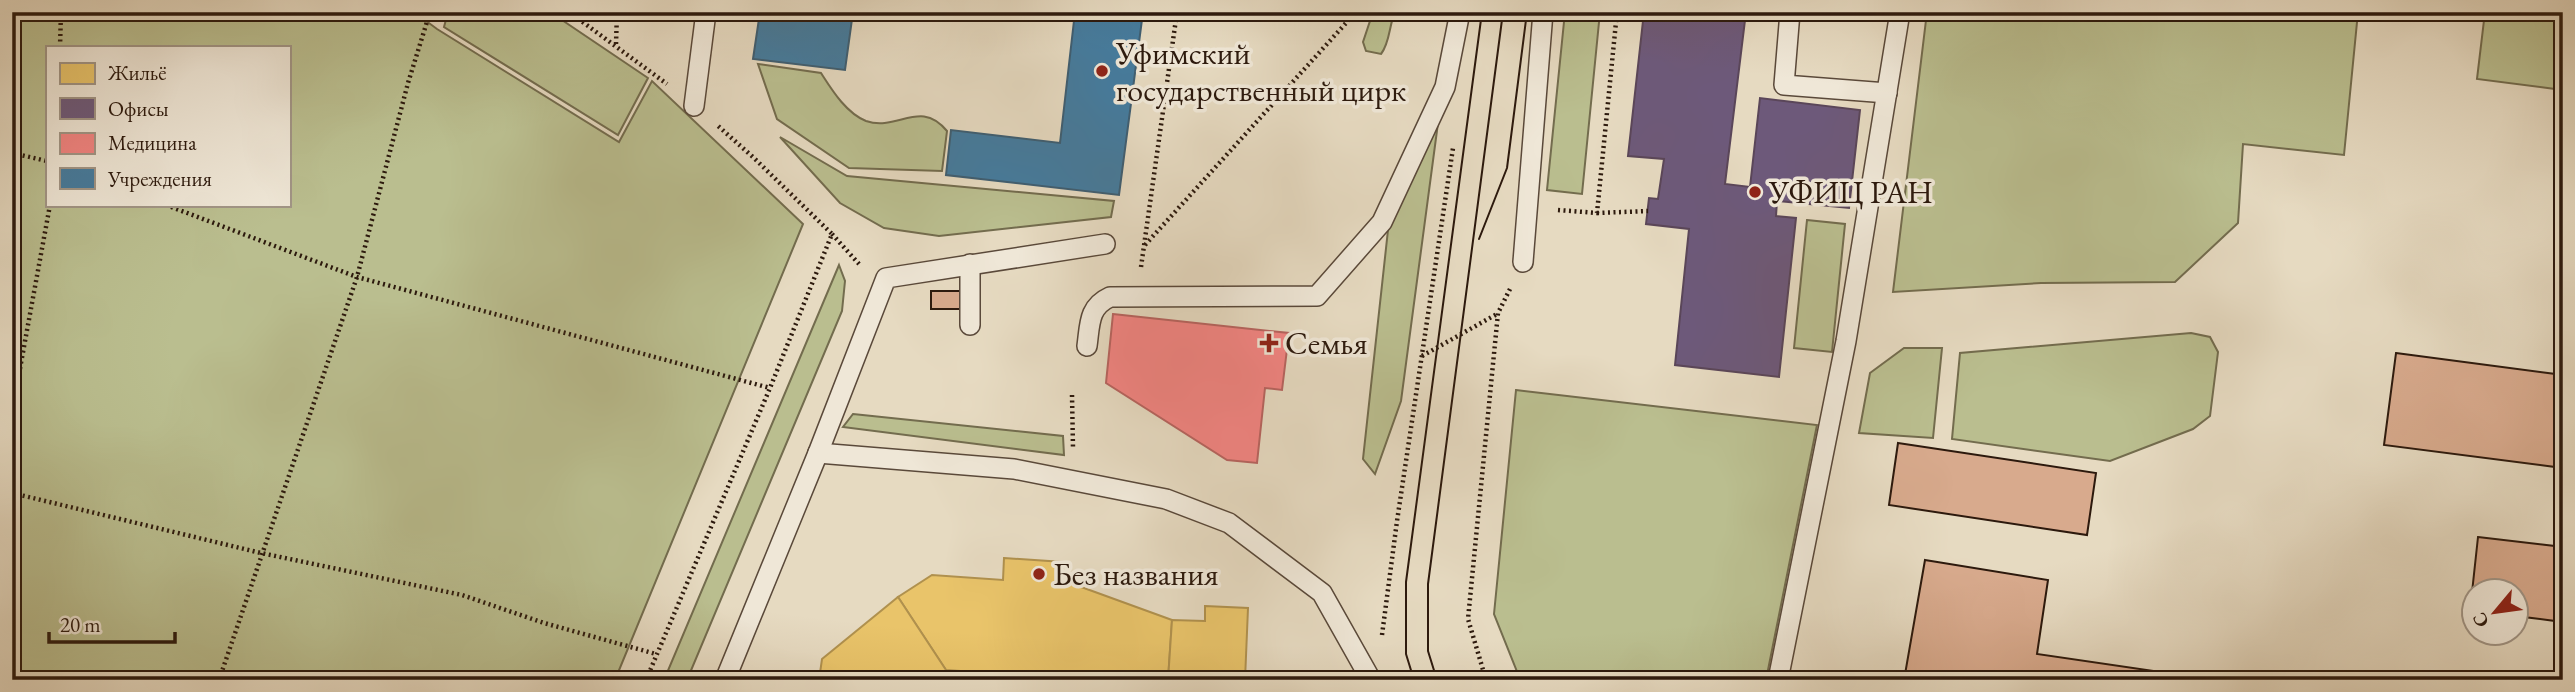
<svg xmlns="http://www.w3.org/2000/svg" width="2575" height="692" font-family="'EB Garamond',serif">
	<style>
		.green { fill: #babe8f; stroke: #736c4e; stroke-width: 2; fill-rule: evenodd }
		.homes { fill: #e9c46a; stroke: #b0914e; stroke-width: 2 }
		.offices { fill: #6d597a; stroke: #5a4659; stroke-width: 2 }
		.health { fill: #f28482; stroke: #b7645f; stroke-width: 2 }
		.public { fill: #457b9d; stroke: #3e5e72; stroke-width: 2 }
		.building { fill: #d8aa8d; stroke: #2c190d; stroke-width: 2 }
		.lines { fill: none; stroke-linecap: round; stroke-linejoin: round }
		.service-casing { stroke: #5a493a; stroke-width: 22 }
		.path { stroke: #2c190d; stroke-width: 4.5; stroke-dasharray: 2 3.5; stroke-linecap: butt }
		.service { stroke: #efe7d7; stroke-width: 19 }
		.tram { stroke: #2c190d; stroke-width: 2 }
		.poi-dot { fill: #8f2418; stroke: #efe7d7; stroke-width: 2.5 }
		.labels { text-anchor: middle; stroke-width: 7; stroke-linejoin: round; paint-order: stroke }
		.poi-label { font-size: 32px; fill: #2c190d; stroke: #efe7d7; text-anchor: start }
	</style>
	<rect width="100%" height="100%" fill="#e6dac1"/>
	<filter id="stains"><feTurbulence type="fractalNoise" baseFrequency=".00286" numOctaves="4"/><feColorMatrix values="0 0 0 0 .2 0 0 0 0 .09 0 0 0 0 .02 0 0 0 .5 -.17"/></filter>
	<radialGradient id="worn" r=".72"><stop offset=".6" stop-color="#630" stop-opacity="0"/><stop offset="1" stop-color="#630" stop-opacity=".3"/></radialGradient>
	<!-- green -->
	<g class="green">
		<path d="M 12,12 L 414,12 L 437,29 L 619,142 L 652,81 L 803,224 L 615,680 L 12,680 ZM 47,47 L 289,47 L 289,205 L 47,205 Z"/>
		<polygon points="448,12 550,12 648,78 618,135 444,27"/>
		<path d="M 1373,12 L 1395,12 C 1389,25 1390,43 1381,54 L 1366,51 L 1363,42 Z"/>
		<polygon points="1565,12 1600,12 1582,194 1547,190"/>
		<polygon points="1927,12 2358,12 2344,155 2243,144 2238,223 2175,282 2041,283 1893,292"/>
		<polygon points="2485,12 2563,12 2563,90 2477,79"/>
		<path d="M 758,64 L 821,73 C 832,90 846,113 866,121 C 898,132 920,98 947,131 L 942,171 L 849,168 L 777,119 Z"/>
		<polygon points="1438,123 1401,401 1375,474 1363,459 1388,230"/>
		<polygon points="780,137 847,176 1114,201 1111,217 939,236 884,228 840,203"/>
		<polygon points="1807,220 1845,224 1832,352 1794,348"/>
		<polygon points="839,265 845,281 842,311 687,680 664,680"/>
		<polygon points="2191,333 2210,337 2218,352 2210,416 2193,429 2110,461 1952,439 1960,353"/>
		<polygon points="1904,348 1942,348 1933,438 1859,433 1870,373"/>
		<polygon points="1516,390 1817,425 1766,680 1520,679 1494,614"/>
		<polygon points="853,414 1063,436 1064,455 843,427"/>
	</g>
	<!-- homes -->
	<g class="homes">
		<polygon points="1004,558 1063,562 1062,580 1172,620 1168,680 1087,680 946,670 898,597 932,575 1003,580"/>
		<polygon points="898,597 946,670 934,680 819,680 822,659"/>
		<polygon points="1205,606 1248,608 1245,680 1168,680 1172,620 1205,621"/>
	</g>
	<!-- offices -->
	<polygon class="offices" points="1644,12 1746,12 1725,184 1750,187 1760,98 1860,110 1849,208 1777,201 1776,216 1796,218 1779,377 1675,365 1689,229 1646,224 1649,198 1658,199 1664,159 1628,156"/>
	<!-- health -->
	<polygon class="health" points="1113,314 1289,333 1282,390 1265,388 1257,463 1227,460 1106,383"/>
	<!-- public -->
	<g class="public">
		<polygon points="760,12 853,12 845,70 753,59"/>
		<polygon points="1075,12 1143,12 1119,195 946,175 951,130 1060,143"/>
	</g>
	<!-- building -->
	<g class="building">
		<rect x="931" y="291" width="29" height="18"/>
		<polygon points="2396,353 2563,375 2563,468 2384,445"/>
		<polygon points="1898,443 2096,473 2087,535 1889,505"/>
		<polygon points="2478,537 2563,547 2563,622 2516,616 2516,590 2474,590 2474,612 2470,611"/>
		<polygon points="1925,560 2048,580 2037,654 2215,680 1904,680"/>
	</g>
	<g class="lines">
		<defs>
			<g id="service">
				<polyline points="1790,12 1784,85 1887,93"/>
				<polyline points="694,106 706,12"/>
				<polyline points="1523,262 1543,12"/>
				<polyline points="970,325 970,264"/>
				<path d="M 1087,346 C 1090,325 1088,307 1110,297 L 1317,296 L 1382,222 L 1445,87 L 1460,12"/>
				<polyline points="818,453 1014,469 1166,499 1229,523 1322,593 1371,680"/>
				<polyline points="725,680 818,453 886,278 1105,244"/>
				<polyline points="1778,680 1846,341 1900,12"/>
			</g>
		</defs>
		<!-- service casing -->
		<use href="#service" class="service-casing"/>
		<!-- path -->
		<g class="path">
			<polyline points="569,12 667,84"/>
			<polyline points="616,44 617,12"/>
			<polyline points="60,47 61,12"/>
			<polyline points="12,153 47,161"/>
			<polyline points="166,205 357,277 770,388"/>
			<polyline points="1558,210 1597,213 1617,12"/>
			<polyline points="1597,213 1648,211"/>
			<polyline points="832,234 859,264"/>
			<polyline points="1145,245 1356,12"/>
			<polyline points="1141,267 1177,12"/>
			<polyline points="1422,356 1497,314"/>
			<polyline points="1072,395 1073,448"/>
			<polyline points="12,412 50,205"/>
			<polyline points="12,493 261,553 462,595 544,623 656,654"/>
			<polyline points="1382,635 1397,521 1453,148"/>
			<polyline points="219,680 357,277 408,83 430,12"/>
			<polyline points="646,680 770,388 832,234 754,158 717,125"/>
			<polyline points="1486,680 1468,619 1498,313 1510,289"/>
		</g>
		<!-- service -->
		<use href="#service" class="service"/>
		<!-- tram -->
		<g class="tram">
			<polyline points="1479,239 1507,168 1527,12"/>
			<polyline points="1414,680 1406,654 1406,582 1482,12"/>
			<polyline points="1437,680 1428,651 1428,584 1503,12"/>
		</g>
	</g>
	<!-- markers -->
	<g class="poi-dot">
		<circle cx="1102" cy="71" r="7"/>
		<circle cx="1755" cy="192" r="7"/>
		<path d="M1265.5 332.5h7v7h7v7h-7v7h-7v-7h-7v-7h7z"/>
		<circle cx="1039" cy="574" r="7"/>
	</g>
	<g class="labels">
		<!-- poi labels -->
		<g class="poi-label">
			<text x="1116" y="64">Уфимский<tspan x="1116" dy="37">государственный цирк</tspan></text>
			<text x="1769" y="203">УФИЦ РАН</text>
			<text x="1285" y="354">Семья</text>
			<text x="1053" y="585">Без названия</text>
		</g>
	</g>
	<!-- margin -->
	<rect width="2575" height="692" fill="none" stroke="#e6dac1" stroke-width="42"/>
	<rect x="14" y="14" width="2547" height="664" fill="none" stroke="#2c190d" stroke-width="3.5"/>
	<rect x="21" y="21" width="2533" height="650" fill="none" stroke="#2c190d" stroke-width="2"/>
	<!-- legend -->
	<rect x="46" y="46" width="245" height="161" fill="#efe7d7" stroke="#a19586" stroke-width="2"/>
	<rect x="60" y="63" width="35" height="21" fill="#e9c46a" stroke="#a19586" stroke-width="2"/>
	<text x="108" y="80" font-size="21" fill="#2c190d">Жильё</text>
	<rect x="60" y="98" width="35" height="21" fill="#6d597a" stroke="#a19586" stroke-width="2"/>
	<text x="108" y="116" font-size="21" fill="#2c190d">Офисы</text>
	<rect x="60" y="133" width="35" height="21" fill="#f28482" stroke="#a19586" stroke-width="2"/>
	<text x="108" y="150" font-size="21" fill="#2c190d">Медицина</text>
	<rect x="60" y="168" width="35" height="21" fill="#457b9d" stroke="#a19586" stroke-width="2"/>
	<text x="108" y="186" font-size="21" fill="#2c190d">Учреждения</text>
	<!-- north arrow -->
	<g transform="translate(2495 612) rotate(241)"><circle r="33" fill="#efe7d7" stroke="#a19586" stroke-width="2"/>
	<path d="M0-5L12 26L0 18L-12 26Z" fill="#8f2418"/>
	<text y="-10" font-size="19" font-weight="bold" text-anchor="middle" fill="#2c190d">С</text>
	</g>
	<!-- scale -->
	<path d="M49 632v10h126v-10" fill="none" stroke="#2c190d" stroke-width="3.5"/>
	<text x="60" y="632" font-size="21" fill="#2c190d" stroke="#efe7d7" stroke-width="5" paint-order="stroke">20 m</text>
	<rect width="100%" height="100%" filter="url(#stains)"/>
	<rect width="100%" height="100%" fill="url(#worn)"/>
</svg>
